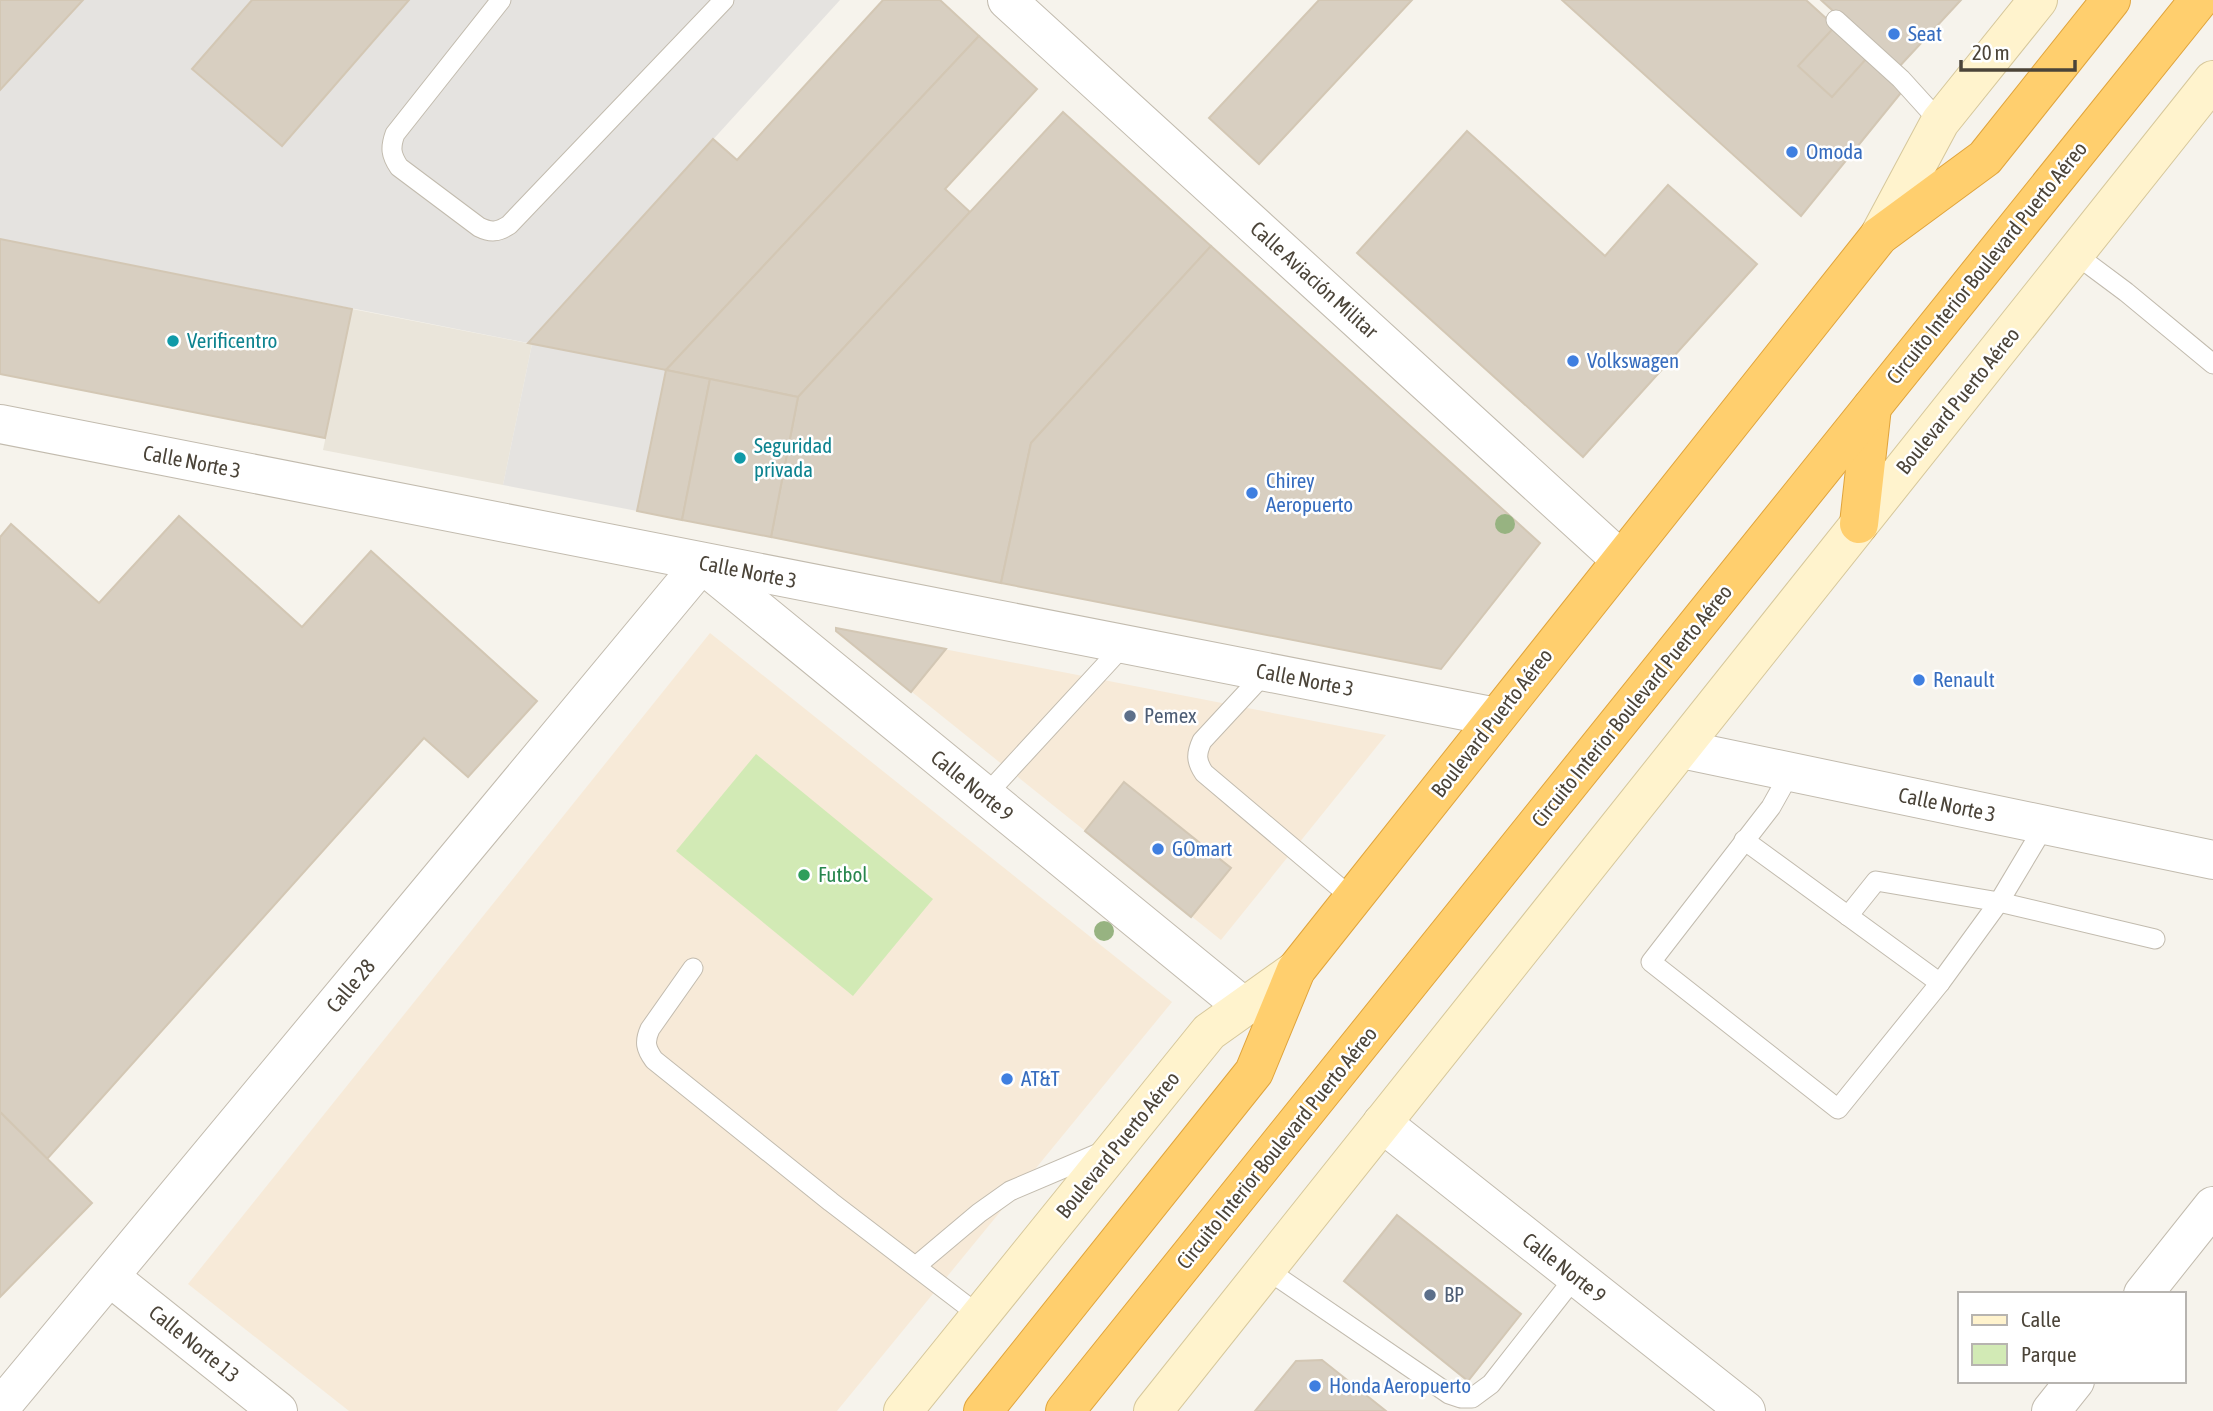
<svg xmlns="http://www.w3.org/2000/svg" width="2213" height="1411" font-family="'Asap Condensed',sans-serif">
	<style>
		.residential { fill: #eae5da }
		.commercial { fill: #f7ead8 }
		.green { fill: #d2eab5 }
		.parking { fill: #e5e3e0 }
		.building { fill: #d8cfc1; stroke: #d3c7b4; stroke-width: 2 }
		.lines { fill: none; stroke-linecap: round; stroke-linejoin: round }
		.lane-casing { stroke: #c2bbae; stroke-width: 21 }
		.street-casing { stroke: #c2bbae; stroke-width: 40 }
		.secondary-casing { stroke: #d6c79b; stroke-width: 40 }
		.highway-casing { stroke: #e0a43c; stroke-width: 40 }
		.lane { stroke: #fff; stroke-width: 19 }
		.street { stroke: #fff; stroke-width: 38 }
		.secondary { stroke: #fff3cd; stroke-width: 38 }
		.highway { stroke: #ffcf6e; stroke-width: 38 }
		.tree { fill: #97b381 }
		.shop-dot { fill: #3f7fe0; stroke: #fff; stroke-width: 2.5 }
		.culture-dot { fill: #0f9aa8; stroke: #fff; stroke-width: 2.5 }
		.service-dot { fill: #5c6f8a; stroke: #fff; stroke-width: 2.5 }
		.leisure-dot { fill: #2e9e5b; stroke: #fff; stroke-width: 2.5 }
		.labels { text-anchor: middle; stroke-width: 5; stroke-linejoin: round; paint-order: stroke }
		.shop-label { font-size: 21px; fill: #366cbe; stroke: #fff; text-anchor: start }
		.street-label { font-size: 21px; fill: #4b4439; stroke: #fff }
		.culture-label { font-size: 21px; fill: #0d838f; stroke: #fff; text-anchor: start }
		.service-label { font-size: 21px; fill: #4e5e75; stroke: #fff; text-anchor: start }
		.leisure-label { font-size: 21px; fill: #27864d; stroke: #fff; text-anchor: start }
	</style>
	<rect width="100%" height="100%" fill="#f6f3ec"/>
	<!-- residential -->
	<polygon class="residential" points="352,309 532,344 503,485 323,450"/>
	<!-- commercial -->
	<g class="commercial">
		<polygon points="836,628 1386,735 1221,940 836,631"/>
		<polygon points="710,633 1172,1002 837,1411 349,1411 188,1284"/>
	</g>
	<!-- green -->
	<polygon class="green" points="756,754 933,899 853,996 676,851"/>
	<!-- parking -->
	<g class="parking">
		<polygon points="83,0 840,0 528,343 0,239 0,90"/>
		<polygon points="532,344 666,370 637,511 503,485"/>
	</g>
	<!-- building -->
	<g class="building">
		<polygon points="0,0 83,0 0,90"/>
		<polygon points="252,0 409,0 282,146 192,69"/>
		<polygon points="883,0 940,0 979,36 666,370 528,343 713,139 737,160"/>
		<polygon points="1319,0 1412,0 1259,164 1209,118"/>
		<polygon points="1562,0 1806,0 1904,89 1801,216"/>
		<polygon points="1821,0 1961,0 1897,69"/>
		<polygon points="1842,19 1875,49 1832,97 1798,66"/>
		<polygon points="979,36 1037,89 945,189 970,212 798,397 666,370"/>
		<polygon points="1063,112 1211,246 1031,443 1001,583 771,537 798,397"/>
		<polygon points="1467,131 1605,256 1668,185 1757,264 1583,457 1357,253"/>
		<polygon points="0,239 352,309 325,438 0,374"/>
		<polygon points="1211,246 1540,543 1441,669 1001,583 1031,443"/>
		<polygon points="666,370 710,379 682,520 637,511"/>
		<polygon points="710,379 798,397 771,537 682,520"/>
		<polygon points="179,516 302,627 371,551 537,701 468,777 424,738 47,1159 0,1112 0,537 11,524 99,603"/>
		<polygon points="836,628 946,649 911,692 836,631"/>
		<polygon points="1124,782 1231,868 1191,917 1085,831"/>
		<polygon points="0,1112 92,1203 0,1297"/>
		<polygon points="1397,1215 1521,1314 1468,1381 1344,1281"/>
		<polygon points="1322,1360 1386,1411 1255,1411 1296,1361"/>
	</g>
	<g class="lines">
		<defs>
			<g id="lane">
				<path d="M 501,0 L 395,134 C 390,148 391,155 399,167 L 479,227 C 491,233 498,232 509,225 L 724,0"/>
				<polyline points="1836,20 1901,79 1940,122"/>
				<polyline points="2075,254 2126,292 2213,364"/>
				<path d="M 1265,673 L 1202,741 C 1196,754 1196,761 1204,773 L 1352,898"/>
				<polyline points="1790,773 1771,807 1651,962 1838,1109 1940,983 1999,902 2045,825"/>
				<polyline points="985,796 1124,645"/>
				<polyline points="1744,840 1940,983"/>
				<polyline points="1848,916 1876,881 1999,902 2155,939"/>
				<path d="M 693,968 L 650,1029 C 644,1042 646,1049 654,1060 L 831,1202 L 980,1316"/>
				<polyline points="916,1266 979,1213 1010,1191 1104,1151"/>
				<polyline points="1266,1269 1449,1394 1461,1398 1472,1398 1491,1384 1575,1277"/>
			</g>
			<g id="street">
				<polyline points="1007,0 1621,560"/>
				<polyline points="0,424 1496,717"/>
				<polyline points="706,567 1244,1007"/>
				<polyline points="1681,749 2213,860"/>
				<polyline points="1382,1123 1746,1411"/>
				<polyline points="110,1277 278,1411"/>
				<polyline points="2143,1294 2213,1206"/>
				<polyline points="0,1408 702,563"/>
				<polyline points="2051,1411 2075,1381"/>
			</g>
			<g id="secondary">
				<polyline points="1879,236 1940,122 2038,0"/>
				<polyline points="903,1411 1209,1032 1296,970"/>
				<polyline points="1153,1411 2213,80"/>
			</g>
			<g id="highway">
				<polyline points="1859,524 1872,407"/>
				<polyline points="983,1411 1254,1072 1296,970 1879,236 1985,158 2111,0"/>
				<polyline points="1065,1411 2199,0"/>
			</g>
		</defs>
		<!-- lane casing -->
		<use href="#lane" class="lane-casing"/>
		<!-- street casing -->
		<use href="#street" class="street-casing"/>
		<!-- secondary casing -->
		<use href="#secondary" class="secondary-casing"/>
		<!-- highway casing -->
		<use href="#highway" class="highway-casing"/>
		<!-- lane -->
		<use href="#lane" class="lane"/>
		<!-- street -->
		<use href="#street" class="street"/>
		<!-- secondary -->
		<use href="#secondary" class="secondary"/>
		<!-- highway -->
		<use href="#highway" class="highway"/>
	</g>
	<!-- trees -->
	<g class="tree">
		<circle cx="1505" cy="524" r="10"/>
		<circle cx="1104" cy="931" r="10"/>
	</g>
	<!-- markers -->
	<g class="shop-dot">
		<circle cx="1894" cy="34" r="7"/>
		<circle cx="1792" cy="152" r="7"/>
		<circle cx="1573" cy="361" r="7"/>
		<circle cx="1252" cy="493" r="7"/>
		<circle cx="1919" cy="680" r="7"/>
		<circle cx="1158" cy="849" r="7"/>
		<circle cx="1007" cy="1079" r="7"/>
		<circle cx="1315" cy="1386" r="7"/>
	</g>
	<g class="culture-dot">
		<circle cx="173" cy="341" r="7"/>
		<circle cx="740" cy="458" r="7"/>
	</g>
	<g class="service-dot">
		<circle cx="1130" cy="716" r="7"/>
		<circle cx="1430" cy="1295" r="7"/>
	</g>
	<circle class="leisure-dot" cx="804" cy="875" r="7"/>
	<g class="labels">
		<!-- shop labels -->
		<g class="shop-label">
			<text x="1908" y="41">Seat</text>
			<text x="1806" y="159">Omoda</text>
			<text x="1587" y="368">Volkswagen</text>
			<text x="1266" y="488">Chirey<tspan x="1266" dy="24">Aeropuerto</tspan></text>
			<text x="1933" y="687">Renault</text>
			<text x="1172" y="856">GOmart</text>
			<text x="1021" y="1086">AT&amp;T</text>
			<text x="1329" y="1393">Honda Aeropuerto</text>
		</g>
		<!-- street labels -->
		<g class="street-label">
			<text transform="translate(1987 263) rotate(-51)" y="7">Circuito Interior Boulevard Puerto Aéreo</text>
			<text transform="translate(1314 280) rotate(42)" y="7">Calle Aviación Militar</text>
			<text transform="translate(1958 401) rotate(-51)" y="7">Boulevard Puerto Aéreo</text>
			<text transform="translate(192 462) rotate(11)" y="7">Calle Norte 3</text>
			<text transform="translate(748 572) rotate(11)" y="7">Calle Norte 3</text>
			<text transform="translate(1305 680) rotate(11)" y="7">Calle Norte 3</text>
			<text transform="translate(1632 706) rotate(-51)" y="7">Circuito Interior Boulevard Puerto Aéreo</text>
			<text transform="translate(1492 723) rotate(-52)" y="7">Boulevard Puerto Aéreo</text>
			<text transform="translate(972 786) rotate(39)" y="7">Calle Norte 9</text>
			<text transform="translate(1947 805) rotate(12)" y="7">Calle Norte 3</text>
			<text transform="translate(351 986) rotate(-50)" y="7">Calle 28</text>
			<text transform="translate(1118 1145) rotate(-51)" y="7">Boulevard Puerto Aéreo</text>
			<text transform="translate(1277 1148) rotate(-51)" y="7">Circuito Interior Boulevard Puerto Aéreo</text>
			<text transform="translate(1564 1268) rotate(38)" y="7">Calle Norte 9</text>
			<text transform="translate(194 1344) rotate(39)" y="7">Calle Norte 13</text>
		</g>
		<!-- culture labels -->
		<g class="culture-label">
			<text x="187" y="348">Verificentro</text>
			<text x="754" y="453">Seguridad<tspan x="754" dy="24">privada</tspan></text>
		</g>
		<!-- service labels -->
		<g class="service-label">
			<text x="1144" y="723">Pemex</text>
			<text x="1444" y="1302">BP</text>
		</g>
		<!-- leisure labels -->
		<g class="leisure-label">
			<text x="818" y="882">Futbol</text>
		</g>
	</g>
	<!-- legend -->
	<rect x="1958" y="1292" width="228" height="91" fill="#ffffff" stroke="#b7b4b0" stroke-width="2"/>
	<rect x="1972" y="1315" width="35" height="10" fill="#fff3cd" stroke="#b7b4b0" stroke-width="2"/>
	<text x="2021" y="1327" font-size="21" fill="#4b4439">Calle</text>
	<rect x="1972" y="1344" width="35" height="21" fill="#d2eab5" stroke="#b7b4b0" stroke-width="2"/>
	<text x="2021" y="1362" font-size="21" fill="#4b4439">Parque</text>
	<!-- scale -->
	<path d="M1961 60v10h114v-10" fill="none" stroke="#4b4439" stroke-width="3.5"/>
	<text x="1972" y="60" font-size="21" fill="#4b4439" stroke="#ffffff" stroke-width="5" paint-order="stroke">20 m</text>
</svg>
